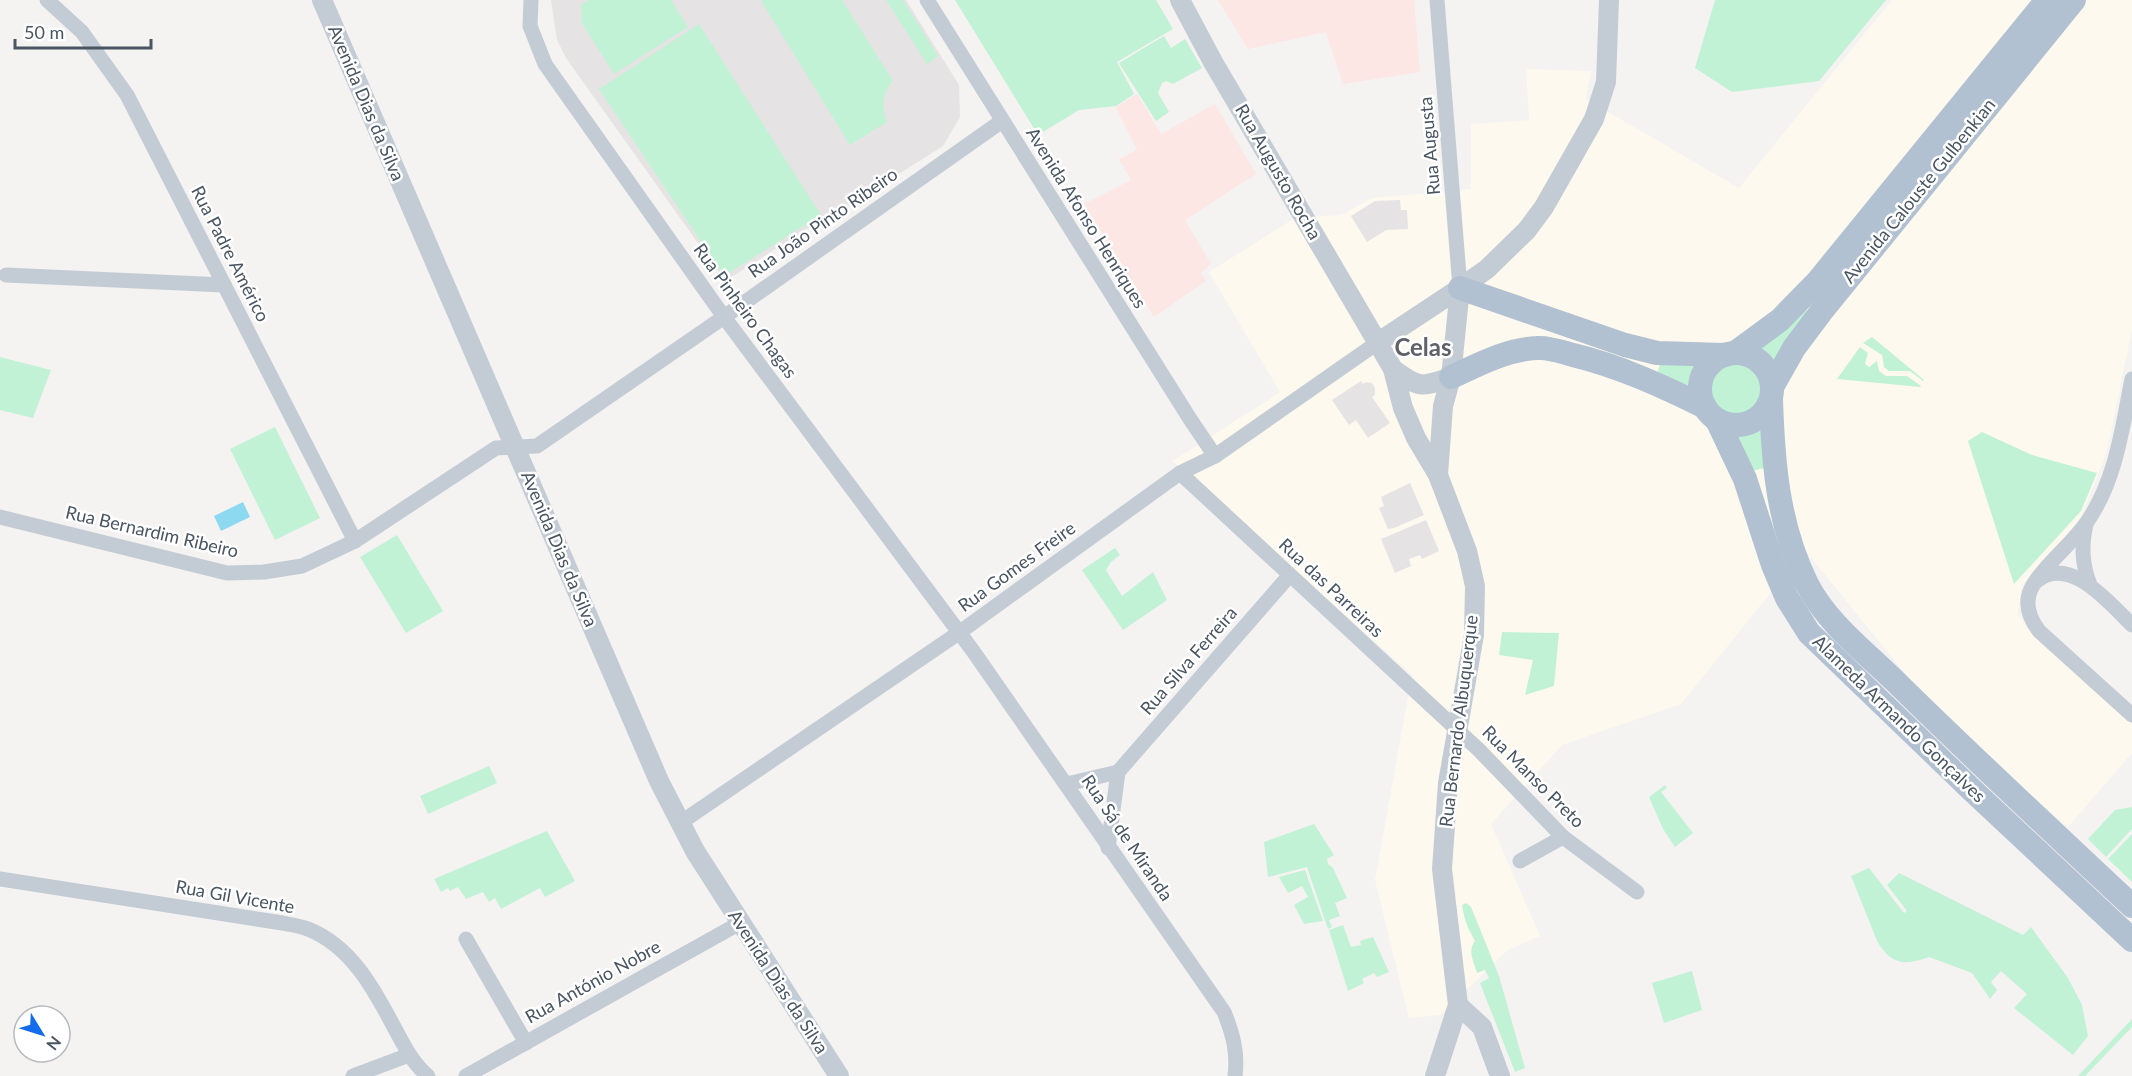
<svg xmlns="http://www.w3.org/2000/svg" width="2132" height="1076" font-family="Lato,sans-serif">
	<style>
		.commercial { fill: #fdf9ee }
		.education { fill: #e6e3e4 }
		.medical { fill: #fce7e5 }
		.green { fill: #c1f2d5 }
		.water { fill: #8dd9f0 }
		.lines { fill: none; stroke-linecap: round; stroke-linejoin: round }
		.minor { stroke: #c3ccd4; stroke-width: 15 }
		.tertiary { stroke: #c3ccd4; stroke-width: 20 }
		.primary { stroke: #b2c1d1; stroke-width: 24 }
		.labels { text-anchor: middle; stroke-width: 5; stroke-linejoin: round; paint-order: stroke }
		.street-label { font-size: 18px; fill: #495561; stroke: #fff }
		.district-label { font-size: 24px; font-weight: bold; fill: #5e6268; stroke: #fff }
	</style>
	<rect width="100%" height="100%" fill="#f5f2f2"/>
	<!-- commercial -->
	<polygon class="commercial" points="1892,0 2132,0 2132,329 2107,452 2080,520 2022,586 2018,614 2027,628 2132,723 2132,753 2068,827 1945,723 1805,550 1681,704 1562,745 1491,824 1540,936 1508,950 1440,1015 1409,1018 1375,880 1412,675 1173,461 1280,392 1209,272 1295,218 1341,215 1372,198 1471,189 1471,124 1529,120 1526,69 1591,71 1586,99 1739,188"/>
	<!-- education -->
	<g class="education">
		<polygon points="551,0 906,0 959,85 960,117 943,146 848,206 846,204 725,281 566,58 557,40"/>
		<polygon points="1400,200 1401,210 1407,210 1408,229 1386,230 1367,242 1351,216 1375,201"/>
		<polygon points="1361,381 1363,384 1366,382 1372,383 1375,388 1375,395 1372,397 1390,423 1368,438 1356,420 1349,425 1332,400"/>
		<polygon points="1410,483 1424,515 1394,528 1388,529 1379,508 1384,506 1381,497"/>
		<polygon points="1426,520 1439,551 1422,559 1420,555 1409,559 1411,566 1395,573 1381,539"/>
	</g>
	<!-- medical -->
	<g class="medical">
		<polygon points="1218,0 1414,0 1420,72 1343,84 1326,32 1248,49"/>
		<polygon points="1137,94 1161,134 1215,104 1256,174 1185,220 1211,264 1201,273 1206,281 1154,317 1084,204 1131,180 1119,159 1137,150 1116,107"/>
	</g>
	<!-- green -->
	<g class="green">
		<polygon points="589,0 671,0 688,27 614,74 582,23 581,5"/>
		<path d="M 763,0 L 842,0 L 893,81 C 882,93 881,107 887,122 L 850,145 L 761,1 Z"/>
		<polygon points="886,0 903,0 938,56 927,64"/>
		<polygon points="955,0 1156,0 1173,29 1117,62 1134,94 1116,106 1079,110 1038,135"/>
		<polygon points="1715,0 1886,0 1819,81 1732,92 1695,68"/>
		<polygon points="699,24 821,215 724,276 599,89"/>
		<polygon points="1164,36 1171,48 1185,39 1202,68 1173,84 1166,81 1162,83 1158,93 1169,112 1156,121 1119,63"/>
		<polygon points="1804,309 1810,313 1773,364 1765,355 1752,349"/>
		<polygon points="1872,337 1924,380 1923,381 1910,371 1889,371 1884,367 1882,355 1863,343"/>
		<polygon points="1860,347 1868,353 1865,364 1869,367 1877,361 1879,371 1886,376 1907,376 1921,386 1920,387 1837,379"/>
		<polygon points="0,357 51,370 33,418 0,410"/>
		<polygon points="1661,362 1702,362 1692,383 1691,395 1657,373"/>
		<circle cx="1736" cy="390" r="26"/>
		<polygon points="275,427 320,518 275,540 230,449"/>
		<polygon points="1762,427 1765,468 1751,471 1730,435 1740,435"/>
		<polygon points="1982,432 2032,455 2097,473 2081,511 2014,584 1968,441"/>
		<polygon points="397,535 443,611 406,633 360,557"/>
		<polygon points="1115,548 1120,555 1111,562 1106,570 1122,596 1153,572 1167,600 1123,630 1082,570"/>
		<polygon points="1502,632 1559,633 1554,686 1525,695 1533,660 1499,655"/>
		<polygon points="489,766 497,783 428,814 420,796"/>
		<polygon points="1665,785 1667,788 1661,792 1693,833 1675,847 1663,829 1649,797"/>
		<polygon points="2132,807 2132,829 2106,857 2088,839 2115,810"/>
		<polygon points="1314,824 1334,855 1327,859 1328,864 1333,868 1347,898 1335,903 1340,916 1329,920 1332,927 1328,929 1307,867 1268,877 1264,842"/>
		<polygon points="547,831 575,881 545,897 540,888 501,909 495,898 489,902 483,892 466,899 458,887 450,891 448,888 441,892 434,879"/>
		<polygon points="2132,834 2132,882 2108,859"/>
		<path d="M 1869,868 L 1904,913 L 1907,911 L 1887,885 L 1899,873 L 2023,935 L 2031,927 L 2068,978 L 2082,1005 L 2088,1036 L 2073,1055 L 2014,1008 L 2027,994 L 2001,971 L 1991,982 L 1997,990 L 1990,999 L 1972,973 L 1929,957 C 1905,966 1891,965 1877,941 L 1851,876 Z"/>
		<polygon points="1305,870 1323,921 1304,924 1294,905 1308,897 1302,886 1288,893 1279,877"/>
		<path d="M 1466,903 L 1471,907 L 1499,976 L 1525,1068 L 1515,1072 L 1480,983 L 1489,978 L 1485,970 L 1477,973 C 1474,962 1467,951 1475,941 C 1468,929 1464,919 1462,905 Z"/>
		<polygon points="1343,925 1351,947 1361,945 1360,941 1373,937 1389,972 1377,977 1374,973 1362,979 1364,983 1348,991 1329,930"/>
		<polygon points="1692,971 1702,1010 1664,1023 1652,983"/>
		<polygon points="2132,1019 2132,1027 2085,1076 2078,1076"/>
	</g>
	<!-- water -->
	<polygon class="water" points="243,502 250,517 221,531 214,516"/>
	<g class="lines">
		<!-- minor -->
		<g class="minor">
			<polyline points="47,0 82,32 127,95 355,541"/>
			<path d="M 531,0 L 530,26 L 545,64 L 724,317 L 973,651 L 1224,1012 C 1233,1034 1238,1053 1235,1076"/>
			<polyline points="927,0 1190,419 1215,456"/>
			<polyline points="1437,0 1460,288"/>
			<polyline points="6,275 224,285"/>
			<path d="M 2132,379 C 2122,429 2116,480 2087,522 C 2073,543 2041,568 2031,589 C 2024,604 2030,619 2039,631 L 2132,715"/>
			<polyline points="1180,473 1479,750 1563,837 1637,892"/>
			<polyline points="0,517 227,573 264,572 302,566 355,541 496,448 537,446 724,317 1002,121"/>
			<path d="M 2086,524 C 2081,546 2082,564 2090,585"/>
			<path d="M 2038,580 C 2071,555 2111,605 2132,625"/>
			<polyline points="1067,784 1118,772"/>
			<polyline points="680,823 960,632 1180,473 1215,456 1377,343"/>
			<polyline points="1108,848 1118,772 1289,576"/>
			<polyline points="1520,861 1563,837"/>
			<path d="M 0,879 L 276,922 C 287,924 298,925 308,929 C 351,946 374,989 394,1027 C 404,1045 412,1063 428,1076"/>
			<polyline points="466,939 526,1043"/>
			<polyline points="353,1076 409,1055"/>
			<polyline points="466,1076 740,923"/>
		</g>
		<!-- tertiary -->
		<g class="tertiary">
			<polyline points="322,0 659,781 695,851 839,1076"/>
			<path d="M 1180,0 L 1213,62 L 1393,369 C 1419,388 1421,388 1451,377 L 1460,288 L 1377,343"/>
			<polyline points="1460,288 1487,269 1527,230 1544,207 1594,119 1606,82 1609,0"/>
			<polyline points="1393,369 1403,408 1416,438 1438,475 1467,551 1475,586 1474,635 1448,783 1442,869 1458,1005 1435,1076"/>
			<polyline points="1438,475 1443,406 1451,377"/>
			<polyline points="1458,1005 1482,1027 1500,1076"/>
		</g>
		<!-- primary -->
		<g class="primary">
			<polyline points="1460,288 1625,345 1657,353 1725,355"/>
			<polyline points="1735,353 1780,320 1818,281 2047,0"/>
			<circle cx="1736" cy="389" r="36"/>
			<path d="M 1451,377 C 1478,365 1507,349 1537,348 C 1549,347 1562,352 1573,355 C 1619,366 1662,386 1705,407"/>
			<polyline points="1772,387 1794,348 1821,312 2074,0"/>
			<path d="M 1771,399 C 1773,463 1778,526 1807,584 C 1827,623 1864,651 1895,681 C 1973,758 2053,832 2132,906"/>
			<polyline points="1717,420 1745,479 1773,565 1787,598 1809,633 1972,790 2132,940"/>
		</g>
	</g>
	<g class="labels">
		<!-- street labels -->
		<g class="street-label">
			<text transform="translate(366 103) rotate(67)" y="6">Avenida Dias da Silva</text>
			<text transform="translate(1430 146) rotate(-95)" y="6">Rua Augusta</text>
			<text transform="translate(1278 172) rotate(60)" y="6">Rua Augusto Rocha</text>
			<text transform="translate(1919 191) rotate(-51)" y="6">Avenida Calouste Gulbenkian</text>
			<text transform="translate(1086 218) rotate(58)" y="6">Avenida Afonso Henriques</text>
			<text transform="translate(823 223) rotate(-35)" y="6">Rua João Pinto Ribeiro</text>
			<text transform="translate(230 254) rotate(63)" y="6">Rua Padre Américo</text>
			<text transform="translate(745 311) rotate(54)" y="6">Rua Pinheiro Chagas</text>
			<text transform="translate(152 532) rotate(13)" y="6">Rua Bernardim Ribeiro</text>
			<text transform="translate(559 549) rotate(67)" y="6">Avenida Dias da Silva</text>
			<text transform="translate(1017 567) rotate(-36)" y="6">Rua Gomes Freire</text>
			<text transform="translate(1331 588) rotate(43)" y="6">Rua das Parreiras</text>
			<text transform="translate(1189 661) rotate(-49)" y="6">Rua Silva Ferreira</text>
			<text transform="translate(1899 719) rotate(44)" y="6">Alameda Armando Gonçalves</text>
			<text transform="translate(1459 721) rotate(-83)" y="6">Rua Bernardo Albuquerque</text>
			<text transform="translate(1533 777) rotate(45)" y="6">Rua Manso Preto</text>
			<text transform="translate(1127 838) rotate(56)" y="6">Rua Sá de Miranda</text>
			<text transform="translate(235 897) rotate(10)" y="6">Rua Gil Vicente</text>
			<text transform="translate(593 982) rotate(-29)" y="6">Rua António Nobre</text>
			<text transform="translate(778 982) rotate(57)" y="6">Avenida Dias da Silva</text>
		</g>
		<!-- district labels -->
		<g class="district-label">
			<text x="1423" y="356">Celas</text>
		</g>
	</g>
	<!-- north arrow -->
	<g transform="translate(42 1034) rotate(128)"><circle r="28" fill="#ffffff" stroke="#b6bbc0" stroke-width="1.5"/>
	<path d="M0-4.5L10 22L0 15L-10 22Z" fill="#146ced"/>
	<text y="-9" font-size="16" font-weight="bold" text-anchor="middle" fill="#495561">N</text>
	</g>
	<!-- scale -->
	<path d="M15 39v9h136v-9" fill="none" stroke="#495561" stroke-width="3"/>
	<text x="24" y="39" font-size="18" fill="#495561" stroke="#ffffff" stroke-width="4.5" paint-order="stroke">50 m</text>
</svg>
